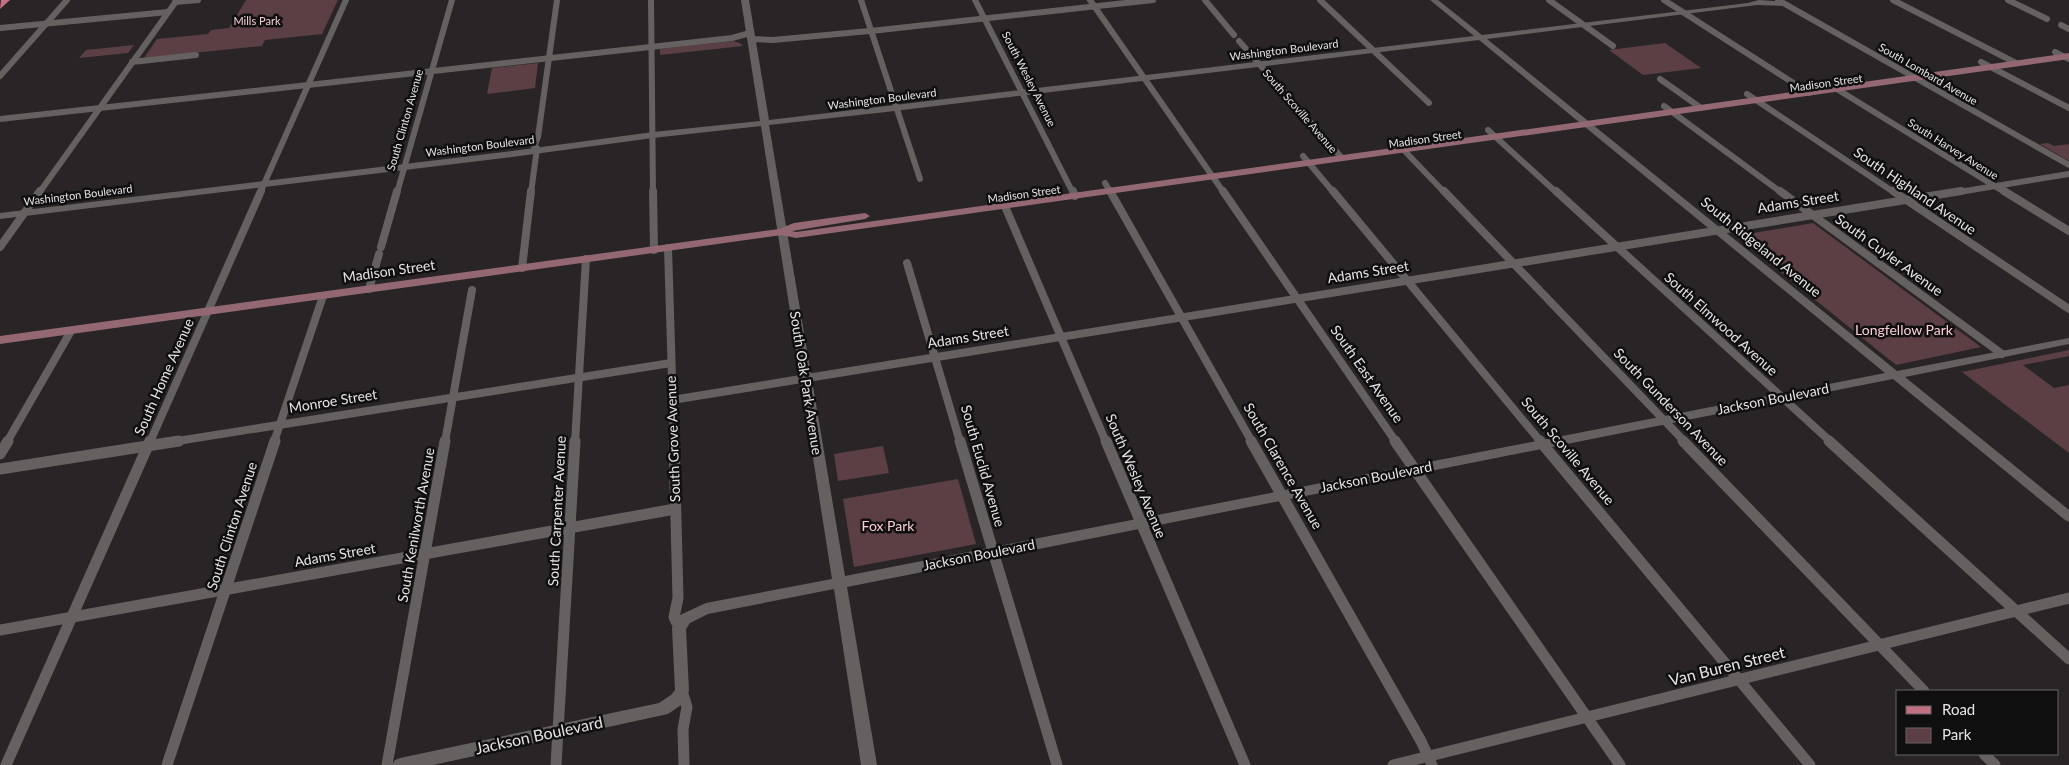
<svg xmlns="http://www.w3.org/2000/svg" width="2069" height="765" font-family="Lato,sans-serif">
	<style>
		.green { fill: #5c3f44 }
		.lines { fill: none; stroke-linecap: round; stroke-linejoin: round }
		.minor-far2 { stroke: #656161; stroke-width: 6 }
		.minor-far1 { stroke: #656161; stroke-width: 8 }
		.minor { stroke: #656161; stroke-width: 11 }
		.tertiary { fill: #656161; fill-rule: evenodd }
		.secondary { fill: #936872; fill-rule: evenodd }
		.primary { fill: #c16f83; fill-rule: evenodd }
		.labels { text-anchor: middle; stroke-width: 5; stroke-linejoin: round; paint-order: stroke }
		.far-park-label { font-size: 11px; fill: #fbced6; stroke: #100f0f }
		.far-street-label { font-size: 11px; fill: #e6e4e4; stroke: #100f0f }
		.street-label { font-size: 14px; fill: #e6e4e4; stroke: #100f0f }
		.park-label { font-size: 14px; fill: #fbced6; stroke: #100f0f }
		.near-street-label { font-size: 16px; fill: #e6e4e4; stroke: #100f0f }
	</style>
	<rect width="100%" height="100%" fill="#292526"/>
	<!-- green -->
	<g class="green">
		<polygon points="246,0 338,0 322,34 265,40 262,46 144,58 157,39 208,34 211,30 229,28"/>
		<polygon points="733,41 740,43 743,46 660,55 660,49"/>
		<polygon points="1665,43 1701,68 1643,75 1609,50"/>
		<polygon points="134,45 128,53 79,58 86,50"/>
		<polygon points="538,63 535,88 487,94 492,68"/>
		<polygon points="2048,143 2054,146 2069,144 2069,161 2040,144"/>
		<polygon points="1813,223 1981,347 1896,365 1736,236"/>
		<polygon points="2069,350 2069,356 2023,365 2054,388 2069,385 2069,453 1962,372"/>
		<polygon points="883,446 889,473 838,481 834,454"/>
		<polygon points="958,479 976,544 854,567 843,499"/>
	</g>
	<g class="lines">
		<!-- minor-far2 -->
		<g class="minor-far2">
			<polyline points="651,0 653,193"/>
			<polyline points="861,0 920,179"/>
			<polyline points="975,0 1073,193"/>
			<polyline points="1090,0 1224,193"/>
			<polyline points="1205,0 1234,35"/>
			<polyline points="1320,0 1429,103"/>
			<polyline points="1549,0 1613,46"/>
			<polyline points="1664,0 1809,93"/>
			<polyline points="1778,0 2069,165"/>
			<polyline points="1893,0 2016,63"/>
			<polyline points="2008,0 2047,19"/>
			<polyline points="175,2 198,0"/>
			<polyline points="2061,25 2069,29"/>
			<polyline points="0,28 168,12"/>
			<polyline points="751,39 773,40 880,30 1153,0"/>
			<polyline points="1239,41 1342,158"/>
			<polyline points="2055,52 2069,59"/>
			<polyline points="132,62 196,55"/>
			<polyline points="1981,62 2069,108"/>
			<polyline points="0,76 67,0"/>
			<polyline points="1660,79 1701,108"/>
			<polyline points="1827,83 2006,193"/>
			<polyline points="1747,94 1895,193"/>
			<polyline points="1664,106 1782,193"/>
			<polyline points="0,119 732,38 750,33"/>
			<polyline points="1488,130 1557,193"/>
			<polyline points="1397,143 1445,193"/>
			<polyline points="1303,156 1334,193"/>
			<polyline points="1105,183 1111,193"/>
			<polyline points="39,193 177,0"/>
			<polyline points="260,193 346,0"/>
			<polyline points="397,193 452,0"/>
			<polyline points="531,193 537,148 534,147 538,137 557,0"/>
			<polyline points="1953,193 2069,174"/>
		</g>
		<!-- minor-far1 -->
		<g class="minor-far1">
			<polyline points="653,191 654,250"/>
			<polyline points="1073,191 1075,196"/>
			<polyline points="1110,191 1252,442"/>
			<polyline points="1223,191 1396,442"/>
			<polyline points="1333,191 1541,442"/>
			<polyline points="1444,191 1685,442"/>
			<polyline points="1556,191 1831,442"/>
			<polyline points="1780,191 2002,354"/>
			<polyline points="1893,191 2069,309"/>
			<polyline points="2004,191 2069,231"/>
			<polyline points="1001,197 1106,442"/>
			<polyline points="0,247 40,191"/>
			<polyline points="381,247 397,191"/>
			<polyline points="668,248 674,442"/>
			<polyline points="907,263 960,442"/>
			<polyline points="522,268 531,191"/>
			<polyline points="369,289 379,254"/>
			<polyline points="672,400 1961,191"/>
			<polyline points="7,442 71,331"/>
			<polyline points="150,442 261,191"/>
			<polyline points="171,442 671,363"/>
			<polyline points="274,442 323,296"/>
			<polyline points="445,442 472,290"/>
			<polyline points="575,442 586,259"/>
		</g>
		<!-- minor -->
		<g class="minor">
			<polyline points="674,441 678,598 674,617 679,628"/>
			<polyline points="960,441 1057,765"/>
			<polyline points="1106,441 1245,765"/>
			<polyline points="1251,441 1421,741 1432,765"/>
			<polyline points="1395,441 1620,765"/>
			<polyline points="1540,441 1810,765"/>
			<polyline points="1683,441 1924,691"/>
			<polyline points="1829,441 2069,659"/>
			<polyline points="0,454 8,441"/>
			<polyline points="0,469 179,441"/>
			<polyline points="0,630 675,509"/>
			<polyline points="682,691 687,707 683,729 684,765"/>
			<polyline points="1984,754 1995,765"/>
			<polyline points="6,765 150,441"/>
			<polyline points="167,765 275,441"/>
			<polyline points="387,765 445,441"/>
			<polyline points="556,765 575,441"/>
			<polyline points="1393,765 2069,598"/>
		</g>
		<!-- tertiary -->
		<path class="tertiary" d="M 741,0 L 749,0 L 769,120 L 1474,36 L 1430,0 L 1438,0 L 1482,35 L 1748,3 L 1759,0 L 1788,2 L 1789,4 L 1785,6 L 1757,5 L 1487,39 L 1897,371 L 2069,338 L 2069,344 L 1905,377 L 2069,510 L 2069,522 L 2065,520 L 1893,379 L 847,587 L 877,765 L 861,765 L 834,589 L 708,614 L 690,623 L 686,629 L 689,691 L 681,705 L 668,714 L 433,765 L 392,765 L 395,760 L 400,758 L 659,703 L 671,695 L 675,690 L 672,628 L 680,615 L 706,603 L 832,579 L 761,126 L 653,138 L 512,157 L 0,219 L 0,213 L 512,151 L 653,132 L 760,121 ZM 1479,40 L 1885,373 L 845,576 L 769,125 L 886,112 Z"/>
		<!-- secondary -->
		<polygon class="secondary" points="2069,53 2069,59 796,238 782,235 0,344 0,336 779,229 794,223 865,213 870,216 865,219 792,231 796,232"/>
		<!-- primary -->
		<polygon class="primary" points="1,0 10,0 0,9"/>
	</g>
	<g class="labels">
		<!-- far-park labels -->
		<g class="far-park-label">
			<text x="257" y="25">Mills Park</text>
		</g>
		<!-- far-street labels -->
		<g class="far-street-label">
			<text transform="translate(1284 50) rotate(-7)" y="4">Washington Boulevard</text>
			<text transform="translate(1928 74) rotate(30)" y="4">South Lombard Avenue</text>
			<text transform="translate(1029 79) rotate(63)" y="4">South Wesley Avenue</text>
			<text transform="translate(1826 83) rotate(-8)" y="4">Madison Street</text>
			<text transform="translate(882 99) rotate(-7)" y="4">Washington Boulevard</text>
			<text transform="translate(1300 111) rotate(49)" y="4">South Scoville Avenue</text>
			<text transform="translate(405 120) rotate(-74)" y="4">South Clinton Avenue</text>
			<text transform="translate(1425 139) rotate(-8)" y="4">Madison Street</text>
			<text transform="translate(480 146) rotate(-7)" y="4">Washington Boulevard</text>
			<text transform="translate(1953 149) rotate(32)" y="4">South Harvey Avenue</text>
			<text transform="translate(1024 194) rotate(-8)" y="4">Madison Street</text>
			<text transform="translate(78 195) rotate(-7)" y="4">Washington Boulevard</text>
		</g>
		<!-- street labels -->
		<g class="street-label">
			<text transform="translate(1915 191) rotate(34)" y="5">South Highland Avenue</text>
			<text transform="translate(1798 202) rotate(-9)" y="5">Adams Street</text>
			<text transform="translate(1761 247) rotate(39)" y="5">South Ridgeland Avenue</text>
			<text transform="translate(1889 255) rotate(36)" y="5">South Cuyler Avenue</text>
			<text transform="translate(389 271) rotate(-8)" y="5">Madison Street</text>
			<text transform="translate(1368 272) rotate(-9)" y="5">Adams Street</text>
			<text transform="translate(1721 324) rotate(42)" y="5">South Elmwood Avenue</text>
			<text transform="translate(968 337) rotate(-9)" y="5">Adams Street</text>
			<text transform="translate(1367 374) rotate(55)" y="5">South East Avenue</text>
			<text transform="translate(164 377) rotate(-66)" y="5">South Home Avenue</text>
			<text transform="translate(806 383) rotate(81)" y="5">South Oak Park Avenue</text>
			<text transform="translate(1773 399) rotate(-11)" y="5">Jackson Boulevard</text>
			<text transform="translate(333 401) rotate(-9)" y="5">Monroe Street</text>
			<text transform="translate(1671 407) rotate(46)" y="5">South Gunderson Avenue</text>
			<text transform="translate(673 439) rotate(-92)" y="5">South Grove Avenue</text>
			<text transform="translate(1568 451) rotate(50)" y="5">South Scoville Avenue</text>
			<text transform="translate(983 466) rotate(74)" y="5">South Euclid Avenue</text>
			<text transform="translate(1283 466) rotate(60)" y="5">South Clarence Avenue</text>
			<text transform="translate(1136 476) rotate(67)" y="5">South Wesley Avenue</text>
			<text transform="translate(1376 477) rotate(-11)" y="5">Jackson Boulevard</text>
			<text transform="translate(557 511) rotate(-87)" y="5">South Carpenter Avenue</text>
			<text transform="translate(416 525) rotate(-80)" y="5">South Kenilworth Avenue</text>
			<text transform="translate(232 526) rotate(-72)" y="5">South Clinton Avenue</text>
			<text transform="translate(335 555) rotate(-10)" y="5">Adams Street</text>
			<text transform="translate(979 555) rotate(-11)" y="5">Jackson Boulevard</text>
		</g>
		<!-- park labels -->
		<g class="park-label">
			<text x="1904" y="335">Longfellow Park</text>
			<text x="888" y="531">Fox Park</text>
		</g>
		<!-- near-street labels -->
		<g class="near-street-label">
			<text transform="translate(1727 666) rotate(-14)" y="6">Van Buren Street</text>
			<text transform="translate(539 735) rotate(-12)" y="6">Jackson Boulevard</text>
		</g>
	</g>
	<!-- legend -->
	<rect x="1896" y="690" width="162" height="65" fill="#100f0f" stroke="#666464"/>
	<rect x="1906" y="706" width="25" height="8" fill="#c16f83" stroke="#666464"/>
	<text x="1942" y="715" font-size="15" fill="#e6e4e4">Road</text>
	<rect x="1906" y="728" width="25" height="15" fill="#5c3f44" stroke="#666464"/>
	<text x="1942" y="740" font-size="15" fill="#e6e4e4">Park</text>
</svg>
